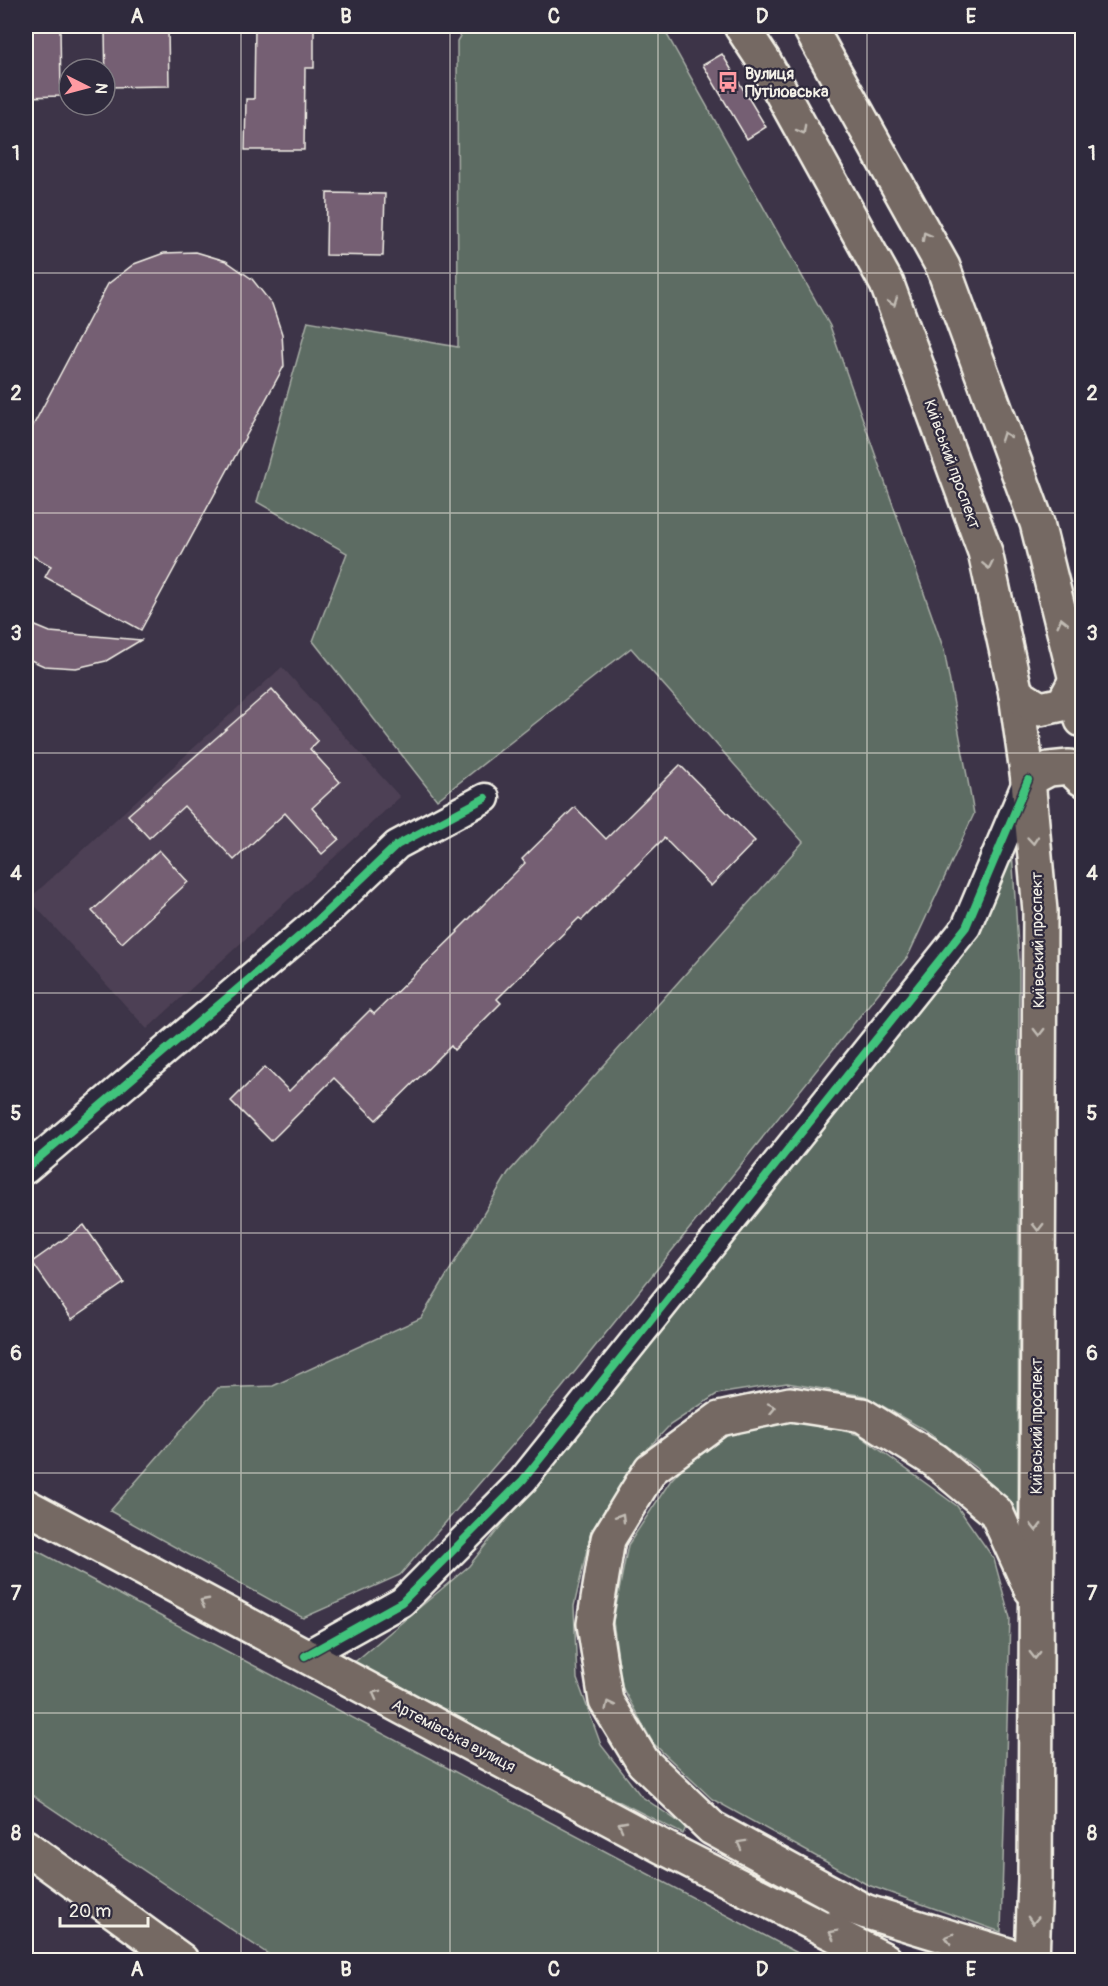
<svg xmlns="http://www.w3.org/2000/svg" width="1108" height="1986" font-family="Pangolin,sans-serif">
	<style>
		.built { fill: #4e4155 }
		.green { fill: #5d6c63; stroke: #a8aea6; stroke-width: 1.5 }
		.building { fill: #755e73; stroke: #f4f1e8; stroke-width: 1.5 }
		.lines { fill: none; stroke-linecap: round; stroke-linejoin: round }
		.minor-casing { stroke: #f4f1e8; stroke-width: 33 }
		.major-casing { stroke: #f4f1e8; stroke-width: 38 }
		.minor { stroke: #2f2a3d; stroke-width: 28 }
		.major { stroke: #756964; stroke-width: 33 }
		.cycleway-casing { stroke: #2f2a3d; stroke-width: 11 }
		.cycleway { stroke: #40c37c; stroke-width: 8 }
		.oneway { stroke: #c1bbb3 }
		.grid { fill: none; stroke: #f4f1e8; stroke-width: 1.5; stroke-opacity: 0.55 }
		.labels { text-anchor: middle; stroke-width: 4.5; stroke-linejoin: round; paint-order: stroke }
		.poi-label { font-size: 16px; font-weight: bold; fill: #f4f1e8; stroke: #2f2a3d; text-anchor: start }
		.street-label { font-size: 16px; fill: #f4f1e8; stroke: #2f2a3d }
		.neatline { fill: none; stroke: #f4f1e8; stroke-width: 2 }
		.grid-label { font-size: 20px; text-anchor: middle; font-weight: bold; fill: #f4f1e8 }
	</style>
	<rect width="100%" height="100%" fill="#3d3448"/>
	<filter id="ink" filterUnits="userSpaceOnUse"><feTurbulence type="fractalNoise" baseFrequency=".0167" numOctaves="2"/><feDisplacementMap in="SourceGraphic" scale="12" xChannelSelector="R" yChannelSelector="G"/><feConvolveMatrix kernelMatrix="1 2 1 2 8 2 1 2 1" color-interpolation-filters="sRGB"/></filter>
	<g filter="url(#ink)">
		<!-- built -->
		<polygon class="built" points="282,667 400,797 147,1029 29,899"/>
		<!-- green -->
		<g class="green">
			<polygon points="466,26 660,26 666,33 830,326 944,650 974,814 908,956 561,1389 400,1575 303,1618 110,1511 218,1388 273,1386 421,1318 508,1173 803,842 631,648 437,800 313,641 347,553 257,502 308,321 458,347 457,41"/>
			<polygon points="1012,850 1019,962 1018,1538 977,1469 923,1429 865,1396 787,1383 717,1394 670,1425 635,1462 591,1532 574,1606 577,1679 601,1745 641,1796 686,1827 683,1834 351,1665 469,1566 972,934"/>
			<polygon points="807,1421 859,1435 957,1506 994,1559 1010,1618 1001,1932 868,1885 712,1799 653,1743 622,1687 613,1621 628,1545 671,1480 701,1448 749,1423"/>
			<polygon points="26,1545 811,1960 277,1960 26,1791"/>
		</g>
		<!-- building -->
		<g class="building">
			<polygon points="255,26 314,26 314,68 305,68 304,150 245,150 246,99 254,99"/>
			<polygon points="26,27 60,27 61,96 26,97"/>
			<polygon points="168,30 169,86 106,87 105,31"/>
			<polygon points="722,54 766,127 747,139 703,65"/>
			<polygon points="327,193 385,194 383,256 326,255"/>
			<polygon points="196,252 226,261 252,279 272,304 282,334 284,366 141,630 45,577 51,566 26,552 26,439 108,284 134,264 164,253"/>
			<polygon points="26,622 50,632 141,640 106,661 76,668 44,666 26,658"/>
			<polygon points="272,689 318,741 310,749 340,782 312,808 339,839 322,854 285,813 234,860 184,806 149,838 128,815"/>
			<polygon points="680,765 755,841 711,886 664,838 582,920 579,918 497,999 501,1003 454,1050 451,1046 376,1120 334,1078 271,1141 231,1101 265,1067 289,1091 370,1010 374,1014 458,932 457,931 525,863 522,859 575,807 606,839"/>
			<polygon points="159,850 188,882 122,943 92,911"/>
			<polygon points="84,1225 124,1283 72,1319 32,1262"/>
		</g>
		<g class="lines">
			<defs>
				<g id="minor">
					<polyline points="26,1169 316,922 397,845 485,798"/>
					<polyline points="305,1656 402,1602 523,1480 966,927 1028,780"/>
				</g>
				<g id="major">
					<polyline points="741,26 764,61 887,284 985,552 1016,694 1028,780 1040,911 1035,1879 1032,1960"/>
					<polyline points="809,26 943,267 1037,523 1076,680 1082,720"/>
					<polyline points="1016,694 1040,709 1063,704 1076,680"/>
					<polyline points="1028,780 1049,769 1069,767 1082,779"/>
					<polyline points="26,1506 663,1847 885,1960"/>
					<polyline points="26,1847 181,1960"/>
					<polyline points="844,1905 1025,1960"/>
					<polyline points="866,1912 712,1828 643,1762 606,1701 594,1624 608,1539 651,1469 719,1419 790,1404 862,1415 934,1460 996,1512 1031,1589"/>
				</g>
			</defs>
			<!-- minor casing -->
			<use href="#minor" class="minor-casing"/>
			<!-- major casing -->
			<use href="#major" class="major-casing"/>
			<!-- minor -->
			<use href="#minor" class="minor"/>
			<!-- major -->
			<use href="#major" class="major"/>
			<defs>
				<g id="cycleway">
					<polyline points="26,1169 316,922 397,845 485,798"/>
					<polyline points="305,1656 402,1602 523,1480 966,927 1028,780"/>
				</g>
			</defs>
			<!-- cycleway casing -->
			<use href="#cycleway" class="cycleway-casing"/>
			<!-- cycleway -->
			<use href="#cycleway" class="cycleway"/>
		</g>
		<!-- one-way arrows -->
		<defs><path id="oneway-chevron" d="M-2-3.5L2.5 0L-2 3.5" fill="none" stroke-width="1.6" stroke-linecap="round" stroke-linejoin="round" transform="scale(1.5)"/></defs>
		<g class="oneway">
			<use href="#oneway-chevron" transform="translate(802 130) rotate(61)"/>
			<use href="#oneway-chevron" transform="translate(926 236) rotate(-119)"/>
			<use href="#oneway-chevron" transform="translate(893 302) rotate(70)"/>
			<use href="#oneway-chevron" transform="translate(1005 436) rotate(-110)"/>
			<use href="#oneway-chevron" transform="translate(988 565) rotate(78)"/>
			<use href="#oneway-chevron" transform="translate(1062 622) rotate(-104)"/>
			<use href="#oneway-chevron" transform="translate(1033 840) rotate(85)"/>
			<use href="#oneway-chevron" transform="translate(1039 1032) rotate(90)"/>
			<use href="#oneway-chevron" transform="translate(1038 1227) rotate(90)"/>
			<use href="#oneway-chevron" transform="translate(772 1408) rotate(-12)"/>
			<use href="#oneway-chevron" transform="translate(621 1517) rotate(-59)"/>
			<use href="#oneway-chevron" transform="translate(1036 1527) rotate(90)"/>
			<use href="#oneway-chevron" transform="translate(204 1602) rotate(-152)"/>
			<use href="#oneway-chevron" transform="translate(1035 1655) rotate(90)"/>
			<use href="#oneway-chevron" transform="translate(376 1694) rotate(-152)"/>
			<use href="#oneway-chevron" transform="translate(609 1705) rotate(-116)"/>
			<use href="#oneway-chevron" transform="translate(622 1825) rotate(-152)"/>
			<use href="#oneway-chevron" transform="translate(741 1844) rotate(-151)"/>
			<use href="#oneway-chevron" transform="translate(1033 1920) rotate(92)"/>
			<use href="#oneway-chevron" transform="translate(833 1934) rotate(-153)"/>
			<use href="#oneway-chevron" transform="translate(949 1938) rotate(-163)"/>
		</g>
	</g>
	<!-- grid -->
	<path class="grid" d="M 241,26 L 241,1960M 450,26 L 450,1960M 658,26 L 658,1960M 867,26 L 867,1960M 26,273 L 1082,273M 26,513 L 1082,513M 26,753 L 1082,753M 26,993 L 1082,993M 26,1233 L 1082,1233M 26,1473 L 1082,1473M 26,1713 L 1082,1713"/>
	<!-- icons -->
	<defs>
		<symbol id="bus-bare" viewBox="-9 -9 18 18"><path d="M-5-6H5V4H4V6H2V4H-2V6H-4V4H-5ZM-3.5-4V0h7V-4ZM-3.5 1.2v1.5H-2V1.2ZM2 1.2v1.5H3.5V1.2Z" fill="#ff9aa2" stroke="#2f2a3d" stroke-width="2.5" paint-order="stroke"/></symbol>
	</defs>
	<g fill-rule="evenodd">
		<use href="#bus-bare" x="713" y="67" width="30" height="30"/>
	</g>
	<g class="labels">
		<!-- poi labels -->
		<g class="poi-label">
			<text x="745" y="79">Вулиця<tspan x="745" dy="18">Путіловська</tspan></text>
		</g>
		<!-- street labels -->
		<g class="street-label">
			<text transform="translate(953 464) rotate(70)" y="6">Київський проспект</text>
			<text transform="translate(1037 940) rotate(-91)" y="6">Київський проспект</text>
			<text transform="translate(1036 1426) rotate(-90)" y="6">Київський проспект</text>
			<text transform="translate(454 1735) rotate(28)" y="6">Артемівська вулиця</text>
		</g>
	</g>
	<!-- margin -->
	<rect width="1108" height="1986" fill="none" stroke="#2f2a3d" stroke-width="66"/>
	<!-- north arrow -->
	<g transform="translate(87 87) rotate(96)"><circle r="28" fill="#2f2a3d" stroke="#7e7a81" stroke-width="1.5"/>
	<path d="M0-4.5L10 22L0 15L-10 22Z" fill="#ff9aa2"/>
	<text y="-9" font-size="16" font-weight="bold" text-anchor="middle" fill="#f4f1e8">N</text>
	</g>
	<!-- scale -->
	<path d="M60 1917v9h88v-9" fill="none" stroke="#f4f1e8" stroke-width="3"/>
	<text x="69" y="1917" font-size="18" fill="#f4f1e8" stroke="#2f2a3d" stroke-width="4.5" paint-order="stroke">20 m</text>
	<rect x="33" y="33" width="1042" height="1920" class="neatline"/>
	<g class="grid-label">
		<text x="137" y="23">A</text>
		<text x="346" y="23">B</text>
		<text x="554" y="23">C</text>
		<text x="762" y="23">D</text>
		<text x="971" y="23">E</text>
		<text x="16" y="160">1</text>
		<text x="1092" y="160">1</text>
		<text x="16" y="400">2</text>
		<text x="1092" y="400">2</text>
		<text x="16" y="640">3</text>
		<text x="1092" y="640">3</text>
		<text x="16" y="880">4</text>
		<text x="1092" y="880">4</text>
		<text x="16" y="1120">5</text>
		<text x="1092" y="1120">5</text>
		<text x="16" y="1360">6</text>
		<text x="1092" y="1360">6</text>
		<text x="16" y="1600">7</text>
		<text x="1092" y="1600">7</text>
		<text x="16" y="1840">8</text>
		<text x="1092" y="1840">8</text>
		<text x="137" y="1976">A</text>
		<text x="346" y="1976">B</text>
		<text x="554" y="1976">C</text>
		<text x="762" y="1976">D</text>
		<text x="971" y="1976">E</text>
	</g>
</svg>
